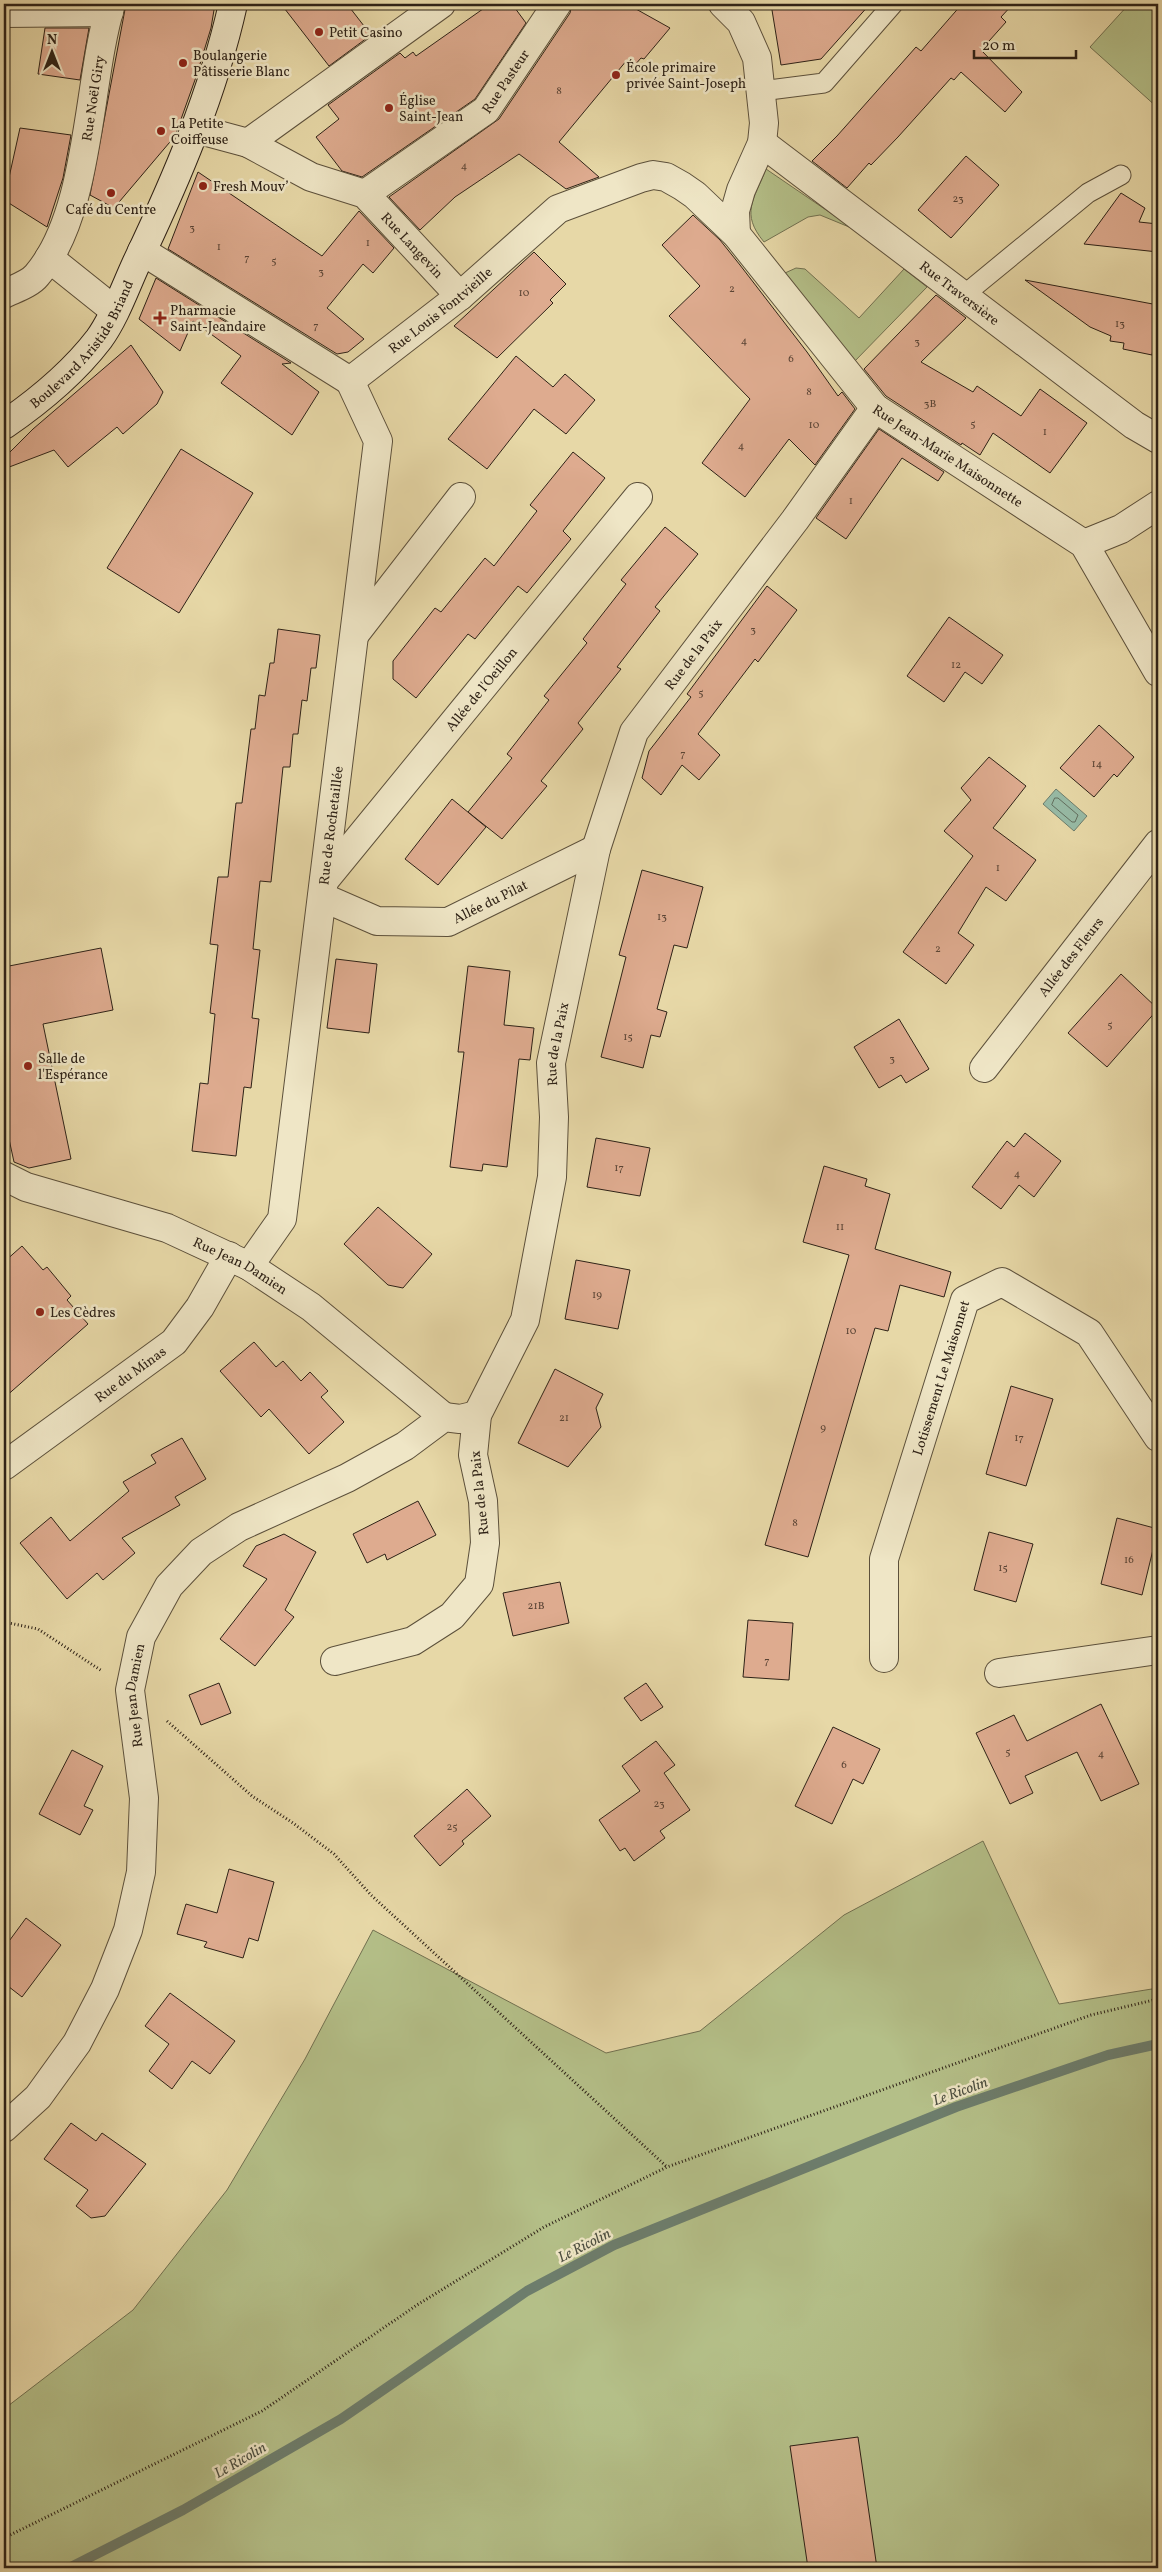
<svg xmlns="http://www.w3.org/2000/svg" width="1162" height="2572" font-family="Vollkorn,serif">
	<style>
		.green { fill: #b4bf88; stroke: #717050 }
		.water { fill: #97baa5; stroke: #6d7d6c }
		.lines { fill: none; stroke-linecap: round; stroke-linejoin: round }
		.shore { stroke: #626e5e; stroke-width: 1 }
		.stream { stroke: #6d7d6c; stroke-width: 10 }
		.building { fill: #deab8f; stroke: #2e2217 }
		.service-casing { stroke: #5c503b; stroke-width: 21 }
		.minor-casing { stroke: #5c503b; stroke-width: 30 }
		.secondary-casing { stroke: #2e2217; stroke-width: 30 }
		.path { stroke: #2e2217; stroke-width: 3; stroke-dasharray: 1 2.5; stroke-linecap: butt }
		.service { stroke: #efe6c6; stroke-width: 19 }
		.minor { stroke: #efe6c6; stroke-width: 28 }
		.secondary { stroke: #efe6c6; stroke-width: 28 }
		.poi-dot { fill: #8f2418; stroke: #efe6c6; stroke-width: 2 }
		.labels { text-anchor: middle; stroke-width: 5; stroke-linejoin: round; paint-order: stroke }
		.number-label { font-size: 11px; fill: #5a4435 }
		.poi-label { font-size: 14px; fill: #2e2217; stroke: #efe6c6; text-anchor: start }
		.street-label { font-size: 14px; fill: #2e2217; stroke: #efe6c6 }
		.water-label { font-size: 15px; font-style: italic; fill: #4e5042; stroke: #efe6c6 }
	</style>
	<rect width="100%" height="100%" fill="#e7d8a7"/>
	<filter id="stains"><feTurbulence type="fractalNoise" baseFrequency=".004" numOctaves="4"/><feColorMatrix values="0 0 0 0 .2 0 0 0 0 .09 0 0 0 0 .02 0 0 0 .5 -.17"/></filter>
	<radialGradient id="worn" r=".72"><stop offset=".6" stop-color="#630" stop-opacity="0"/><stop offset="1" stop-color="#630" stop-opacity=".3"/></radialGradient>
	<!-- green -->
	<g class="green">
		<polygon points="1129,4 1158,4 1158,108 1090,47"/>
		<path d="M 766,169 L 854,229 L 820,215 L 808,217 L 764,242 C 740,213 754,200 766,169 Z"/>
		<polygon points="796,268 805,269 859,318 904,269 927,287 854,362 819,321 785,273"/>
		<polygon points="983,1841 1059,2004 1158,1988 1158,2568 4,2568 4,2482 8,2479 4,2472 4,2409 133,2310 227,2190 305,2059 373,1930 606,2053 700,2031 844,1915"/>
	</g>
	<!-- water -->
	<polygon class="water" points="1056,789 1087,816 1074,831 1043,804"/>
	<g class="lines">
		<!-- shore -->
		<polygon class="shore" points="1055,798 1058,798 1078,815 1075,822 1072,822 1052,805"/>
		<!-- stream -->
		<polyline class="stream" points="69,2568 183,2510 341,2419 527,2291 614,2245 956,2107 1108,2055 1158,2044"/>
	</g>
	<!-- building -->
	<g class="building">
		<polygon points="126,4 215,4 211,28 196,77 175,136 114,208 90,195"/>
		<polygon points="281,4 347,4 371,35 329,66"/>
		<polygon points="490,4 512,4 526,23 475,99 362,177 342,171 316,137 339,119 328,105 400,53 405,58 413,52 416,56"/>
		<polygon points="572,4 627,4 670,28 644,59 641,58 634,66 627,60 559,142 599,177 566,189 519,154 455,197 420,230 389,197 499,119 570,13"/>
		<polygon points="771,4 870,4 821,59 781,65"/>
		<polygon points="962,4 1013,4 1001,17 1006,22 981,50 1022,92 1005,112 961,72 954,80 951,78 898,137 871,165 869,163 847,188 812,161 837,136 916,47 921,51"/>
		<polygon points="45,28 89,28 80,80 38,74"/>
		<polygon points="20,128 71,135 63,178 47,227 4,200"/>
		<polygon points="966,156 999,185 951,238 918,210"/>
		<polygon points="198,172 322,256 359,211 394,248 373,273 363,264 327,308 364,339 348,352 337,354 168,249"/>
		<polygon points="1121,193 1145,208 1139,222 1158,224 1158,252 1084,244"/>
		<polygon points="693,215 720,240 740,265 807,352 838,396 842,392 855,409 815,465 789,439 745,497 702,463 750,399 669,316 700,286 662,245"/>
		<polygon points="534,252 566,284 550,300 553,303 497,358 454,326"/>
		<polygon points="156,278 291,363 282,364 319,392 292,435 221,383 241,356 193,321 180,351 139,319"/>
		<polygon points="1025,280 1158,305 1158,350 1153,349 1152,355 1123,349 1124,343 1110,341 1111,336 1090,327"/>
		<polygon points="936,295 966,318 921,362 973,392 977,386 1021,416 1040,389 1087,423 1050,473 993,433 980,455 962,443 961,445 886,396 864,369"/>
		<polygon points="131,345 163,392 157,404 123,434 117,427 68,467 54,450 4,469 4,458 33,429"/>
		<polygon points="516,356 553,387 565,374 595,400 566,434 534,409 487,469 448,439"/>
		<polygon points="879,429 944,472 938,481 902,458 846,539 816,518"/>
		<polygon points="181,449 253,493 179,613 107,568"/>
		<polygon points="573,452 605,478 563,531 571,539 527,593 518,586 475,639 468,634 416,698 393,679 393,661 435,608 441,612 485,558 494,566 537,511 530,505"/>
		<polygon points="665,527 698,554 655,607 660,611 617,667 621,669 578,723 583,729 541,781 547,786 502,839 468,812 512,758 507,754 549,700 544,696 587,643 583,639 626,584 621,580"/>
		<polygon points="767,586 797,610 758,662 755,659 698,734 720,755 699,780 682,765 661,795 642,778 649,751 691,697 687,694"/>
		<polygon points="949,617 1003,655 982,684 965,672 944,702 907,676"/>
		<polygon points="278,629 320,635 316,668 311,668 307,701 302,700 298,734 293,734 290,767 283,767 271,882 260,881 253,949 260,950 252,1018 259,1019 251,1088 244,1087 236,1156 192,1151 200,1083 208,1084 215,1014 210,1013 218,945 210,944 218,877 228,877 236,803 242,803 251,729 255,729 259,695 265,696 270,663 274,663"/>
		<polygon points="1099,725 1134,757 1117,777 1114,774 1094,797 1060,768"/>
		<polygon points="989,757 1026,786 993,828 1036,860 1006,901 986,887 958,933 974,945 946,984 903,952 973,856 944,831 971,800 961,788"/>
		<polygon points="452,799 486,827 438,885 405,859"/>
		<polygon points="642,870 703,887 687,948 674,945 657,1009 667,1012 660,1037 651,1035 643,1068 601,1057 626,957 619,955"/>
		<polygon points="101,948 113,1010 43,1024 71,1159 29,1168 14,1162 4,1116 4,967"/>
		<polygon points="336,959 377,964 369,1033 327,1028"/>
		<polygon points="468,966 510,971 504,1025 534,1028 530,1060 519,1059 507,1167 483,1164 482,1171 450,1167 464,1052 458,1052"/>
		<polygon points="1121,974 1158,1009 1107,1067 1068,1033"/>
		<polygon points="899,1019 929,1069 906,1083 901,1075 879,1088 854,1047"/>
		<polygon points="1025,1133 1061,1161 1034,1197 1019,1185 1001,1209 972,1187 1007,1141 1014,1147"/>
		<polygon points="596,1138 650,1148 640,1196 587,1187"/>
		<polygon points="824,1166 867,1179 865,1186 890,1194 875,1249 951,1272 944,1297 900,1285 888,1331 875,1328 808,1557 765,1545 849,1255 803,1242"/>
		<polygon points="378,1207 432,1254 403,1288 388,1285 344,1244"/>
		<polygon points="22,1246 43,1270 47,1267 71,1296 67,1300 88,1324 4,1398 4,1262"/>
		<polygon points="576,1260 630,1270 618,1329 565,1319"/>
		<polygon points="254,1342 276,1367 283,1361 301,1381 310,1372 328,1391 321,1397 344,1422 309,1454 269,1409 261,1417 220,1371"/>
		<polygon points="555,1369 603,1394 596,1408 601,1427 568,1467 518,1443"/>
		<polygon points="1011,1386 1053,1399 1026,1486 986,1474"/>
		<polygon points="182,1438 206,1479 175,1497 180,1505 122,1538 135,1553 103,1580 97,1573 67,1599 20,1543 51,1517 70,1541 129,1491 123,1482 156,1463 151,1455"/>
		<polygon points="418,1501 436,1535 387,1560 385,1554 367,1563 353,1534"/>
		<polygon points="1117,1518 1158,1529 1142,1595 1101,1584"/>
		<polygon points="989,1532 1033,1544 1016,1602 974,1590"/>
		<polygon points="284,1534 316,1552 285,1610 294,1617 255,1666 220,1639 267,1579 243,1566 256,1546"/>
		<polygon points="560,1582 569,1623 513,1636 503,1593"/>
		<polygon points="748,1620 793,1623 789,1680 743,1677"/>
		<polygon points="219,1683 231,1713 201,1725 189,1695"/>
		<polygon points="646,1683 663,1707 641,1721 624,1698"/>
		<polygon points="1101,1704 1139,1784 1101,1801 1077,1752 1025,1776 1033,1793 1010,1804 976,1733 1014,1715 1027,1741"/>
		<polygon points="833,1727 880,1749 863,1784 853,1779 832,1824 795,1806"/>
		<polygon points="656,1741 675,1765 664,1773 690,1810 660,1831 665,1838 634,1861 625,1848 620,1851 599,1820 640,1791 622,1766"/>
		<polygon points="72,1750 103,1766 84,1806 93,1810 80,1835 39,1814"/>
		<polygon points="467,1789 491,1816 462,1841 464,1844 440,1866 414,1836"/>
		<polygon points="229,1869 274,1882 258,1941 249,1938 243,1958 204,1947 207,1942 177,1934 186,1904 217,1913"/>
		<polygon points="26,1918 61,1945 22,1997 4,1983 4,1948"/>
		<polygon points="170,1993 235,2041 210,2074 192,2061 172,2089 149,2071 169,2044 145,2026"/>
		<polygon points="71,2123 96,2141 102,2133 146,2164 105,2216 91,2218 76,2206 88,2190 44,2159"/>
		<polygon points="858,2437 877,2568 808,2568 790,2446"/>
	</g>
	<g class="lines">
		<defs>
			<g id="service">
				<polyline points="761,91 824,83 893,4"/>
				<polyline points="964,295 1088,193 1121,175"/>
			</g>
			<g id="minor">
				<polyline points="723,4 741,22 757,58 764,123 762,143 741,190 735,211 736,234"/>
				<polyline points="4,13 109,12"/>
				<polyline points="196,129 248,143 441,4"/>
				<path id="s1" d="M 248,143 L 311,177 L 365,194 L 460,296"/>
				<path id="s2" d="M 762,143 L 1134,425 L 1158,439"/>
				<path id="s3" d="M 365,194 L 486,110 L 557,4"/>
				<path id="s4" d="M 142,251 L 350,381 L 460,296 L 558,209 L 641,178 L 653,175 L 666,177 L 682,186 L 695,195 L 736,234 L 875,408 L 1084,544 L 1158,672"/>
				<polyline points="49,258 114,310"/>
				<path id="s5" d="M 4,294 C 14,289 30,284 37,275 C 91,212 87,82 111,4"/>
				<polyline points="1084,544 1121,529 1158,505"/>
				<polyline points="355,634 461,497"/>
				<path id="s6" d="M 324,881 L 638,497"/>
				<path id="s7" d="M 322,897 L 377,921 L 448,922 L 596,849"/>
				<path id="s8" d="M 984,1068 L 1158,844"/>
				<path id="s9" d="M 4,1176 L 26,1187 L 167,1228 L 249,1266 L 311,1307 L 444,1417"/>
				<path id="s10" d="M 249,1266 L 282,1219 L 378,441 L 350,381"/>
				<path id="s11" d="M 4,1466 L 174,1342 L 200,1307 L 229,1256"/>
				<path id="s12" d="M 884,1658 L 884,1559 L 965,1300 L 1002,1282 L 1089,1333 L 1158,1437"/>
				<path id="s13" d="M 335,1661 L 413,1641 L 452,1616 L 479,1584 L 485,1543 L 483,1501 L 473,1455 L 477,1415 L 525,1320 L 552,1177 L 554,1117 L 551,1063 L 596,849 L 634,732 L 795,520 L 875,408"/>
				<polyline points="999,1673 1158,1650"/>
				<path id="s14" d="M 4,2128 L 38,2097 L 77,2043 L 105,1989 L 128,1930 L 141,1872 L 144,1798 L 130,1690 L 141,1637 L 169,1586 L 201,1552 L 239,1527 L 347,1478 L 405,1446 L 444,1417 L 460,1419 L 477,1415"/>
			</g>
			<g id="secondary">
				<path id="s15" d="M 4,425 C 39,401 73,373 99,339 C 115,317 125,288 136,264 C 176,180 213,94 233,4"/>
			</g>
		</defs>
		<!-- service casing -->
		<use href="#service" class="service-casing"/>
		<!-- minor casing -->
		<use href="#minor" class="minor-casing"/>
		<!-- secondary casing -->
		<use href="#secondary" class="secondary-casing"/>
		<!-- path -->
		<g class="path">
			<polyline points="4,1622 38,1629 102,1671"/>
			<polyline points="167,1721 252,1796 293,1823 334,1854 371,1895 667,2167"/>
			<polyline points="4,2538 262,2411 417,2305 544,2227 667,2167 1091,2015 1158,1999"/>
		</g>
		<!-- service -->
		<use href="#service" class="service"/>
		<!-- minor -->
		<use href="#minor" class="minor"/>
		<!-- secondary -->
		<use href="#secondary" class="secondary"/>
	</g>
	<!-- markers -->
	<g class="poi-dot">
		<circle cx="319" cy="32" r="5"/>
		<circle cx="183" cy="63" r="5"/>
		<circle cx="616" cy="75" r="5"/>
		<circle cx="389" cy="108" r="5"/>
		<circle cx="161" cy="131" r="5"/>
		<circle cx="203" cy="186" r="5"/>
		<circle cx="111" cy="193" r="5"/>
		<path d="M157.5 310.5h5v5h5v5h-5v5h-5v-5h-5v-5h5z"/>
		<circle cx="28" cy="1066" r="5"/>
		<circle cx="40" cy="1312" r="5"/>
	</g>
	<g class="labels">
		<!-- number labels -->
		<g class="number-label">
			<text x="559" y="94">8</text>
			<text x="464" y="169">4</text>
			<text x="958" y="202">23</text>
			<text x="192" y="231">3</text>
			<text x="368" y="246">1</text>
			<text x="219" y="250">1</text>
			<text x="247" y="261">7</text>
			<text x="274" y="264">5</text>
			<text x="321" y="275">3</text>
			<text x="732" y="292">2</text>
			<text x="524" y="296">10</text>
			<text x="1120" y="327">13</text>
			<text x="316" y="329">7</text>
			<text x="744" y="344">4</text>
			<text x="917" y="345">3</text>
			<text x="791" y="362">6</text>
			<text x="809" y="395">8</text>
			<text x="930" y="407">3B</text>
			<text x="973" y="427">5</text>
			<text x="814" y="428">10</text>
			<text x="1045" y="435">1</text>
			<text x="741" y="449">4</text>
			<text x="851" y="504">1</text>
			<text x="753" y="633">3</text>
			<text x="956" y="668">12</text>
			<text x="701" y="696">5</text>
			<text x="683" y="757">7</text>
			<text x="1097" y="767">14</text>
			<text x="998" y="871">1</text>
			<text x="662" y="920">13</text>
			<text x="938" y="952">2</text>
			<text x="1110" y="1028">5</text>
			<text x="628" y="1040">15</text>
			<text x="892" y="1062">3</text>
			<text x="619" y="1171">17</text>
			<text x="1017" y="1177">4</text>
			<text x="840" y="1230">11</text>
			<text x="597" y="1298">19</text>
			<text x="851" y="1334">10</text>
			<text x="564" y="1421">21</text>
			<text x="823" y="1431">9</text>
			<text x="1019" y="1441">17</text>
			<text x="795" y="1526">8</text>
			<text x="1129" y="1563">16</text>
			<text x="1003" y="1571">15</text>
			<text x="536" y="1609">21B</text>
			<text x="767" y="1664">7</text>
			<text x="1008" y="1755">5</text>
			<text x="1101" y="1757">4</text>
			<text x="844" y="1768">6</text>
			<text x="659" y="1807">23</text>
			<text x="452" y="1830">25</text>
		</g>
		<!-- poi labels -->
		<g class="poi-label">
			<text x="329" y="37">Petit Casino</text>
			<text x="193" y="60">Boulangerie<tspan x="193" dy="16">Pâtisserie Blanc</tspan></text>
			<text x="626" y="72">École primaire<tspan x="626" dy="16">privée Saint-Joseph</tspan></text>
			<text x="399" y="105">Église<tspan x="399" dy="16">Saint-Jean</tspan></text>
			<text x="171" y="128">La Petite<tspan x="171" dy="16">Coiffeuse</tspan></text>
			<text x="213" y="191">Fresh Mouv’</text>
			<text x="111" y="214" text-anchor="middle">Café du Centre</text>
			<text x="170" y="315">Pharmacie<tspan x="170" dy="16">Saint-Jeandaire</tspan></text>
			<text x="38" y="1063">Salle de<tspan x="38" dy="16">l'Espérance</tspan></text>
			<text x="50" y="1317">Les Cèdres</text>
		</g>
		<!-- street labels -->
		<g class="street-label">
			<text dy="5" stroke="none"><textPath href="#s3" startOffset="182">Rue Pasteur</textPath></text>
			<text dy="5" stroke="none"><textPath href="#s5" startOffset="226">Rue Noël Giry</textPath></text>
			<text dy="5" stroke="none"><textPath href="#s1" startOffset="198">Rue Langevin</textPath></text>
			<text dy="5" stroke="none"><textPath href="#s2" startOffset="248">Rue Traversière</textPath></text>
			<text dy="5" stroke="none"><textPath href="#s4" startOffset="360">Rue Louis Fontvieille</textPath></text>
			<text dy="5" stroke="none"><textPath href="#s15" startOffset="114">Boulevard Aristide Briand</textPath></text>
			<text dy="5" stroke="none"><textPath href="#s4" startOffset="1030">Rue Jean-Marie Maisonnette</textPath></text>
			<text dy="5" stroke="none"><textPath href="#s13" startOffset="1145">Rue de la Paix</textPath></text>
			<text dy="5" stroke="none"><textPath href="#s6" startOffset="248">Allée de l'Oeillon</textPath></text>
			<text dy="5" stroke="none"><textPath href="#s10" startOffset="454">Rue de Rochetaillée</textPath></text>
			<text dy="5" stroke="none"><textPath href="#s7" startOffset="178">Allée du Pilat</textPath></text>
			<text dy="5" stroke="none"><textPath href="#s8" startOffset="141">Allée des Fleurs</textPath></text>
			<text dy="5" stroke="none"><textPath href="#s13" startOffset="725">Rue de la Paix</textPath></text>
			<text dy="5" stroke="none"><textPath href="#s9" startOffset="254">Rue Jean Damien</textPath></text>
			<text dy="5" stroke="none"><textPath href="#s11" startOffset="156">Rue du Minas</textPath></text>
			<text dy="5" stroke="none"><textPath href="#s12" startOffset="289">Lotissement Le Maisonnet</textPath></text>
			<text transform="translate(479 1493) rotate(-96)" y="5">Rue de la Paix</text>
			<text dy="5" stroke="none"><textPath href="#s14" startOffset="474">Rue Jean Damien</textPath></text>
		</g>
		<!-- water labels -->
		<g class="water-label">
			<text transform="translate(960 2091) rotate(-20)" y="5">Le Ricolin</text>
			<text transform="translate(584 2245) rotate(-27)" y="5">Le Ricolin</text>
			<text transform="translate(240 2460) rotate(-30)" y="5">Le Ricolin</text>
		</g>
	</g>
	<!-- margin -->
	<rect width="1162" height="2572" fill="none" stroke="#e7d8a7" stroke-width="20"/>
	<rect x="5" y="5" width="1152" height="2562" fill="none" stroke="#2e2217" stroke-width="2.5"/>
	<rect x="10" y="10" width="1142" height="2552" fill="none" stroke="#2e2217"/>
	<!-- north arrow -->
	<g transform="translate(52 52)" stroke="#efe6c6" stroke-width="4" paint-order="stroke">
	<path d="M0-4L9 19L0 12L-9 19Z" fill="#2e2217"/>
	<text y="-8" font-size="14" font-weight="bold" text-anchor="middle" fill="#2e2217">N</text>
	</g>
	<!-- scale -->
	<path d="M974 50v8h102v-8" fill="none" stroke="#2e2217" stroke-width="2.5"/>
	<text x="982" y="50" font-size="15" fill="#2e2217" stroke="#efe6c6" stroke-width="4" paint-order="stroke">20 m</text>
	<rect width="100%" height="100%" filter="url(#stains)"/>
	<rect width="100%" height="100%" fill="url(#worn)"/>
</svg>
